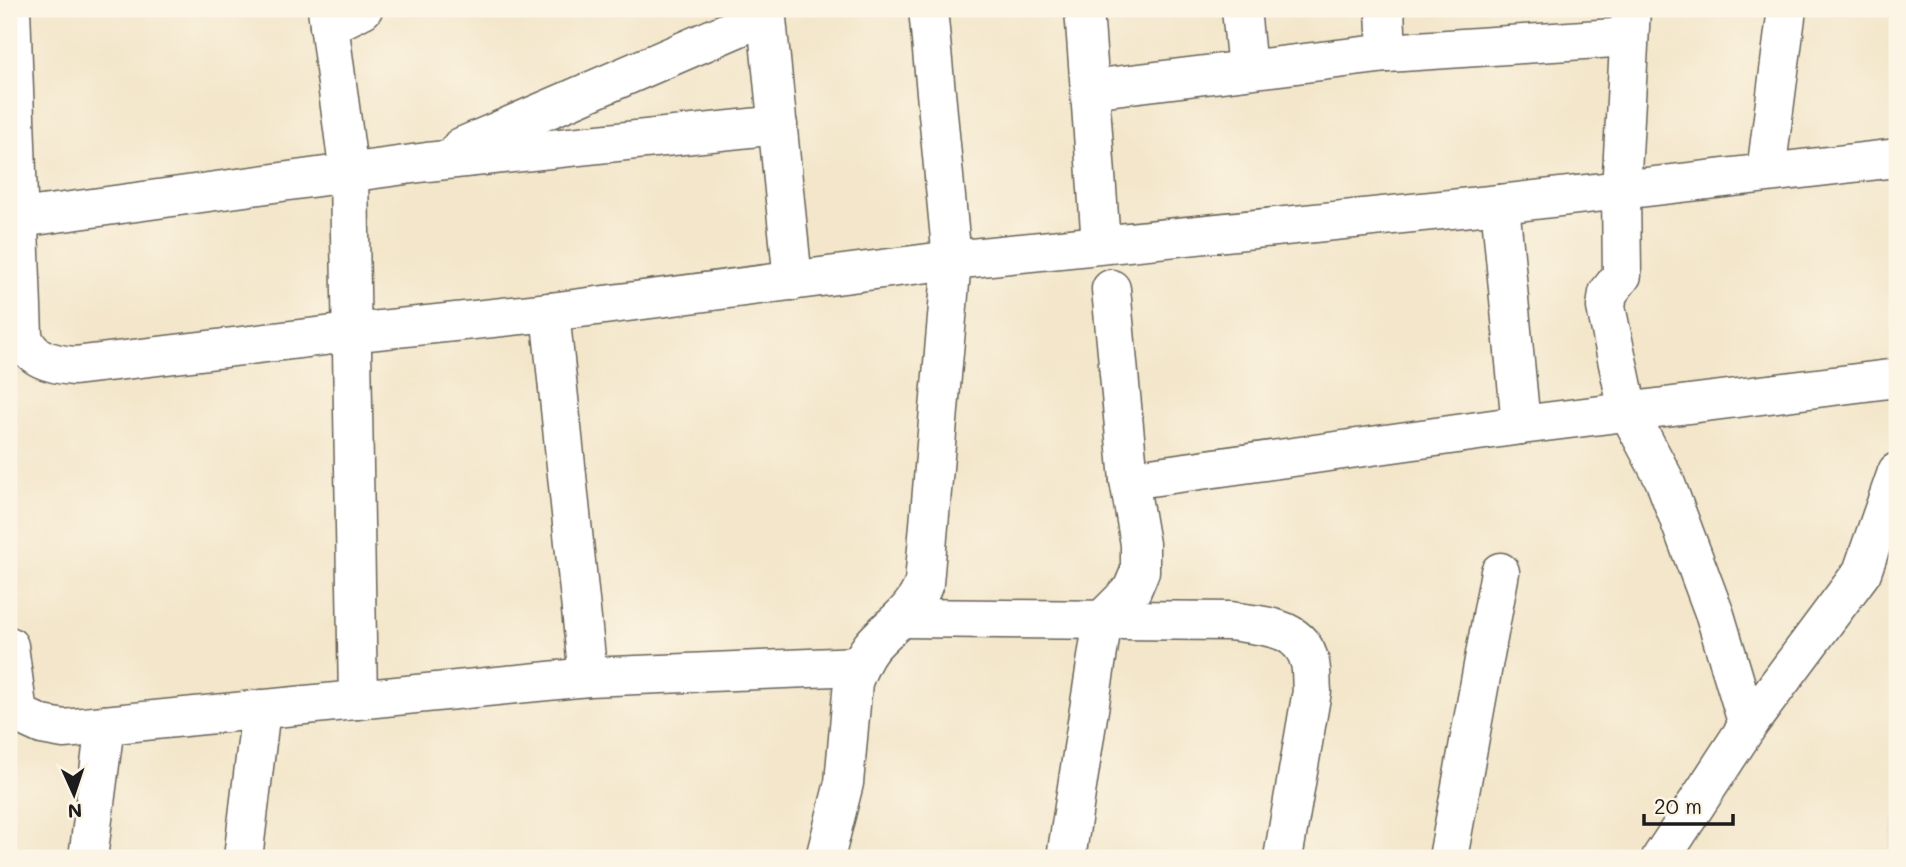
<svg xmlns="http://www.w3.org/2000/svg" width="1906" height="867" font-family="Mali,sans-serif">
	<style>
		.industrial { fill: #c8bfd8 }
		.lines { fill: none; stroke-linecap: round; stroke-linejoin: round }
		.minor-casing { stroke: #676359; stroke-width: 41 }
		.major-casing { stroke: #676359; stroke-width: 41 }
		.minor { stroke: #fff; stroke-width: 38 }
		.major { stroke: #fff; stroke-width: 38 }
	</style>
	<rect width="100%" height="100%" fill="#fcf5e5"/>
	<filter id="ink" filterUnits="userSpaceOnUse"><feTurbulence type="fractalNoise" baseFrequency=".0143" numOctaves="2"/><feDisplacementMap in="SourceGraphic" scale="14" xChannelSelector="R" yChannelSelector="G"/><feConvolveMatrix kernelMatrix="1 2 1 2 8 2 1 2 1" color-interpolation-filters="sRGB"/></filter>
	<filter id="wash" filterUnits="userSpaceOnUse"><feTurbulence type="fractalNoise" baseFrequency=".00686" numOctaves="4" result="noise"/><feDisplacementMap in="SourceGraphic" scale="28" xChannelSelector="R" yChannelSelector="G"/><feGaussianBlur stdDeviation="1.57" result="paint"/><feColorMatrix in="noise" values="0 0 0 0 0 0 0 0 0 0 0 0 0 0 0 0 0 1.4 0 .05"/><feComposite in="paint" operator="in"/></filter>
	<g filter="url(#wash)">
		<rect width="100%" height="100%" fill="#f3e6ca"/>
		<!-- industrial -->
		<polygon class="industrial" points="1897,806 1897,858 1889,858"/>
	</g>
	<g filter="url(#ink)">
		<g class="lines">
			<defs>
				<g id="minor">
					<path d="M 11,9 L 23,335 C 28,359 52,364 74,366 L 350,333 L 550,312 L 952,260 L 1500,204 L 1897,158"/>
					<polyline points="327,9 349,174 358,700"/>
					<polyline points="766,9 793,281"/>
					<polyline points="1084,9 1101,244"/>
					<polyline points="1241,9 1247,69"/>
					<polyline points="1385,9 1387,53"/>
					<polyline points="1631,9 1621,191 1622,275 1608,293 1606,307 1628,411 1664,479 1715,615 1748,725"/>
					<polyline points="329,26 363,9"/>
					<polyline points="1090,89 1387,53 1629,37"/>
					<polyline points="461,147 767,15"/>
					<polyline points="1766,172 1787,9"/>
					<polyline points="1500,204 1521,425"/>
					<polyline points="20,218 427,162 778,125"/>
					<polyline points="1111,289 1129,480 1521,425 1897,378"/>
					<polyline points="550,312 588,677"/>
					<path d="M 903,618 L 1230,621 C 1262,626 1301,625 1310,663 C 1312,672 1311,682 1312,691 L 1283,858"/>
					<polyline points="9,646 18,714"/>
					<polyline points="9,715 18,714 42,725 64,729 588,677 859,666"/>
					<polyline points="88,858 105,725"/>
					<polyline points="243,858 261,709"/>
					<path d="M 825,858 L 844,783 L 853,682 C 858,669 863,657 871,647 C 891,623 913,614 924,583 L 952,260 L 928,9"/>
					<polyline points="1066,858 1103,619 1132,590 1140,571 1140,544 1129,480"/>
					<polyline points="1448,858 1500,572"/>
				</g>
				<polyline id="major" points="1661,858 1748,725 1862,572 1897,472"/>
			</defs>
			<!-- minor casing -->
			<use href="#minor" class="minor-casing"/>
			<!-- major casing -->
			<use href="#major" class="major-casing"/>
			<!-- minor -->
			<use href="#minor" class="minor"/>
			<!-- major -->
			<use href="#major" class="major"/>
		</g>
	</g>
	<!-- margin -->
	<rect width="1906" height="867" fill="none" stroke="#fcf5e5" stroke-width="35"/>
	<!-- north arrow -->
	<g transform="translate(74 794) rotate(177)" stroke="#fcf5e5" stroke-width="5" paint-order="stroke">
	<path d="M0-5L12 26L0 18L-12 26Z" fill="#1c1c1c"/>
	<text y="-10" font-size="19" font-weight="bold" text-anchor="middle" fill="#1c1c1c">N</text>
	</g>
	<!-- scale -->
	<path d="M1644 814v10h89v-10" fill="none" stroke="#1c1c1c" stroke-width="3.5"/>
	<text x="1654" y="814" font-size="21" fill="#1c1c1c" stroke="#fcf5e5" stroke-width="5" paint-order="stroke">20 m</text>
</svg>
